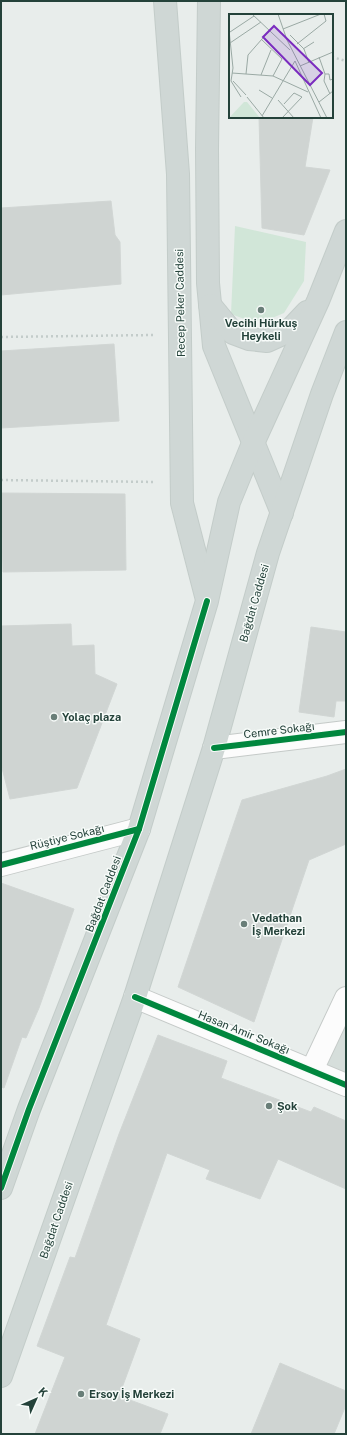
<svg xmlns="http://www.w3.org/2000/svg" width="347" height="1435" font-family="'Public Sans',sans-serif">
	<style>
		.built { fill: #d6dedb }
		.green { fill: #d1e6d8 }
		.building { fill: #cfd4d2; stroke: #d1d6d4 }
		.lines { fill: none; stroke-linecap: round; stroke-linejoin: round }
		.minor-casing { stroke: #c5cac8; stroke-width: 24 }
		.major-casing { stroke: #c3ccc9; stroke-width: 24 }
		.path { stroke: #c3ccca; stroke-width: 2.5; stroke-dasharray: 2 3; stroke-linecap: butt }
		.minor { stroke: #fcfcfc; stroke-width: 22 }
		.major { stroke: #cfd7d5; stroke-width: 22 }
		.cycleway-casing { stroke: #f7fbf9; stroke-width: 8 }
		.cycleway { stroke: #00873e; stroke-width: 6 }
		.poi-dot { fill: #697e78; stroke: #f7fbf9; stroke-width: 1.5 }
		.labels { text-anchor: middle; stroke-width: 3; stroke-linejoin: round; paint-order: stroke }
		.street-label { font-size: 11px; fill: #24423a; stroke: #f7fbf9 }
		.poi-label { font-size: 11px; font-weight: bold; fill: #24423a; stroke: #f7fbf9; text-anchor: start }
		.inset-road { fill: none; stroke: #9aa9a4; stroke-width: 1 }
		.view { fill: #7b2cbf; fill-opacity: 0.15; stroke: #7b2cbf; stroke-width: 2 }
		.inset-edge { fill: none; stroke: #24423a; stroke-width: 2 }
	</style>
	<rect width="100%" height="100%" fill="#e8edeb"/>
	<!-- built -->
	<polygon class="built" points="346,1013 346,1078 320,1068"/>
	<!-- green -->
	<polygon class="green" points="235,226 306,242 304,281 284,313 265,321 247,320 231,314"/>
	<!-- building -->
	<g class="building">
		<polygon points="259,117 313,117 305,167 330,170 304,235 262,228"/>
		<polygon points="111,201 115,235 120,242 121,284 1,295 1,208"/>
		<polygon points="114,344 119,421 1,428 1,351"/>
		<polygon points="1,493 125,494 126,570 3,572"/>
		<polygon points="71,624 72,646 94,645 95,674 117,684 77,788 10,799 1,764 1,626"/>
		<polygon points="311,627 346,632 346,701 336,701 334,717 299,712"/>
		<polygon points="346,769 346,844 309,860 254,1022 178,987 242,800 327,776"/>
		<polygon points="1,883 74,909 39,1008 26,1038 22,1037 4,1088 1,1087"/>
		<polygon points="158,1035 227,1061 221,1078 311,1112 314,1107 346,1121 346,1189 278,1159 260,1199 206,1179 210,1170 167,1153 106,1325 140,1339 119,1396 168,1414 160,1434 35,1434 65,1357 37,1346 70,1257 75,1258 119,1134"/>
		<polygon points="280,1363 346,1391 346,1405 334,1434 251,1434"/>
	</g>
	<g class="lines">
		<defs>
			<g id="minor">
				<polyline points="214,748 346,732"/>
				<polyline points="1,865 139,829"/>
				<polyline points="135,997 346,1085"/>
				<polyline points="312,1070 346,998"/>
			</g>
			<g id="major">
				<polyline points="165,1 178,174 182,503 206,596"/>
				<polyline points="209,1 207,149 208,283 214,346 282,513"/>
				<polyline points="210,305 233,333 249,339 267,341 289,331 307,312"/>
				<polyline points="1,1188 29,1109 139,829 207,601 229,502 254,441 318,301 346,231"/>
				<polyline points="1,1376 135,997 214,748 268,553 322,394 346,332"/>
			</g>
		</defs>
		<!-- minor casing -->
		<use href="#minor" class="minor-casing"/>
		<!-- major casing -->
		<use href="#major" class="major-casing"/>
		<!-- path -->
		<g class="path">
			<polyline points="332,57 346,61"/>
			<polyline points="1,337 153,335"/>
			<polyline points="1,480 156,482"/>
		</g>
		<!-- minor -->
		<use href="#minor" class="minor"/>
		<!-- major -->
		<use href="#major" class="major"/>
		<defs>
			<g id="cycleway">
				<polyline points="214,748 346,732"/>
				<polyline points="1,865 139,829"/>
				<polyline points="135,997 346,1085"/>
				<polyline points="1,1188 29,1109 139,829 207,601"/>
			</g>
		</defs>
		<!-- cycleway casing -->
		<use href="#cycleway" class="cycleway-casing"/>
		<!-- cycleway -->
		<use href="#cycleway" class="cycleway"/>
	</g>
	<!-- markers -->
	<g class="poi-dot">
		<circle cx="261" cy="310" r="4"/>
		<circle cx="54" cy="717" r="4"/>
		<circle cx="244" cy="924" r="4"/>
		<circle cx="269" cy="1106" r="4"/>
		<circle cx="81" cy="1394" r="4"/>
	</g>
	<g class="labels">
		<!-- street labels -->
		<g class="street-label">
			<text transform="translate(180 303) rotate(-91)" y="4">Recep Peker Caddesi</text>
			<text transform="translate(254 603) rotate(-74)" y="4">Bağdat Caddesi</text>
			<text transform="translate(279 730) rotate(-7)" y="4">Cemre Sokağı</text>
			<text transform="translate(67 837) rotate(-14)" y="4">Rüştiye Sokağı</text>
			<text transform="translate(103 894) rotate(-69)" y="4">Bağdat Caddesi</text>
			<text transform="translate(244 1032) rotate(22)" y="4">Hasan Amir Sokağı</text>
			<text transform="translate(56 1220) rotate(-71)" y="4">Bağdat Caddesi</text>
		</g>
		<!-- poi labels -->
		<g class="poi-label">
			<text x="261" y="327" text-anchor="middle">Vecihi Hürkuş<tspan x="261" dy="13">Heykeli</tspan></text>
			<text x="62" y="721">Yolaç plaza</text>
			<text x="252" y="922">Vedathan<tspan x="252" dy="13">İş Merkezi</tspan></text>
			<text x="277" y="1110">Şok</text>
			<text x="89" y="1398">Ersoy İş Merkezi</text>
		</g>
	</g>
	<!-- overview -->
	<g transform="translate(229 14)">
		<rect width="104" height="104" fill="#e8edeb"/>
		<path d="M 15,88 L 18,88 L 31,104 L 0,104 Z" fill="#d1e6d8"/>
		<path class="inset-road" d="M 23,0 L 61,36M 49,0 L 58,26 L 98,104M 54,15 L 92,0M 0,16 L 4,54 L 2,67 L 12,83M 1,18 L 25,2M 61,21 L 75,35 L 80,49M 32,25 L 53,45 L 44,62M 1,29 L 32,8M 68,30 L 97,7 L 95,0M 74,35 L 85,28M 90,43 L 96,60 L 95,67 L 101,80M 66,47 L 92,104M 71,52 L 104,38M 3,59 L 44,62 L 79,78M 17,60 L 19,41 L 40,17M 96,60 L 100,60 L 101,66 L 104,65M 32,61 L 42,36M 4,67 L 17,81M 30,76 L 43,84M 18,83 L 35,104M 49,86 L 65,104M 90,88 L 104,77M 33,102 L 66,47M 53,104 L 73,83 L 65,79 L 55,90"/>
		<path class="view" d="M 45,12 L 93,59 L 81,71 L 34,23 Z"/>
		<rect width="104" height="104" class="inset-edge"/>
	</g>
	<!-- border -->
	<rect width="347" height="1435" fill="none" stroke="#24423a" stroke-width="4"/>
	<!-- north arrow -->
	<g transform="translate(36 1399) rotate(45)" stroke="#f7fbf9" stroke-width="3" paint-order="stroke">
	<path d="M0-3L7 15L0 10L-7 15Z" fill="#24423a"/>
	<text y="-6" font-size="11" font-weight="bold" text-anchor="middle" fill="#24423a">K</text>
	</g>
</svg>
